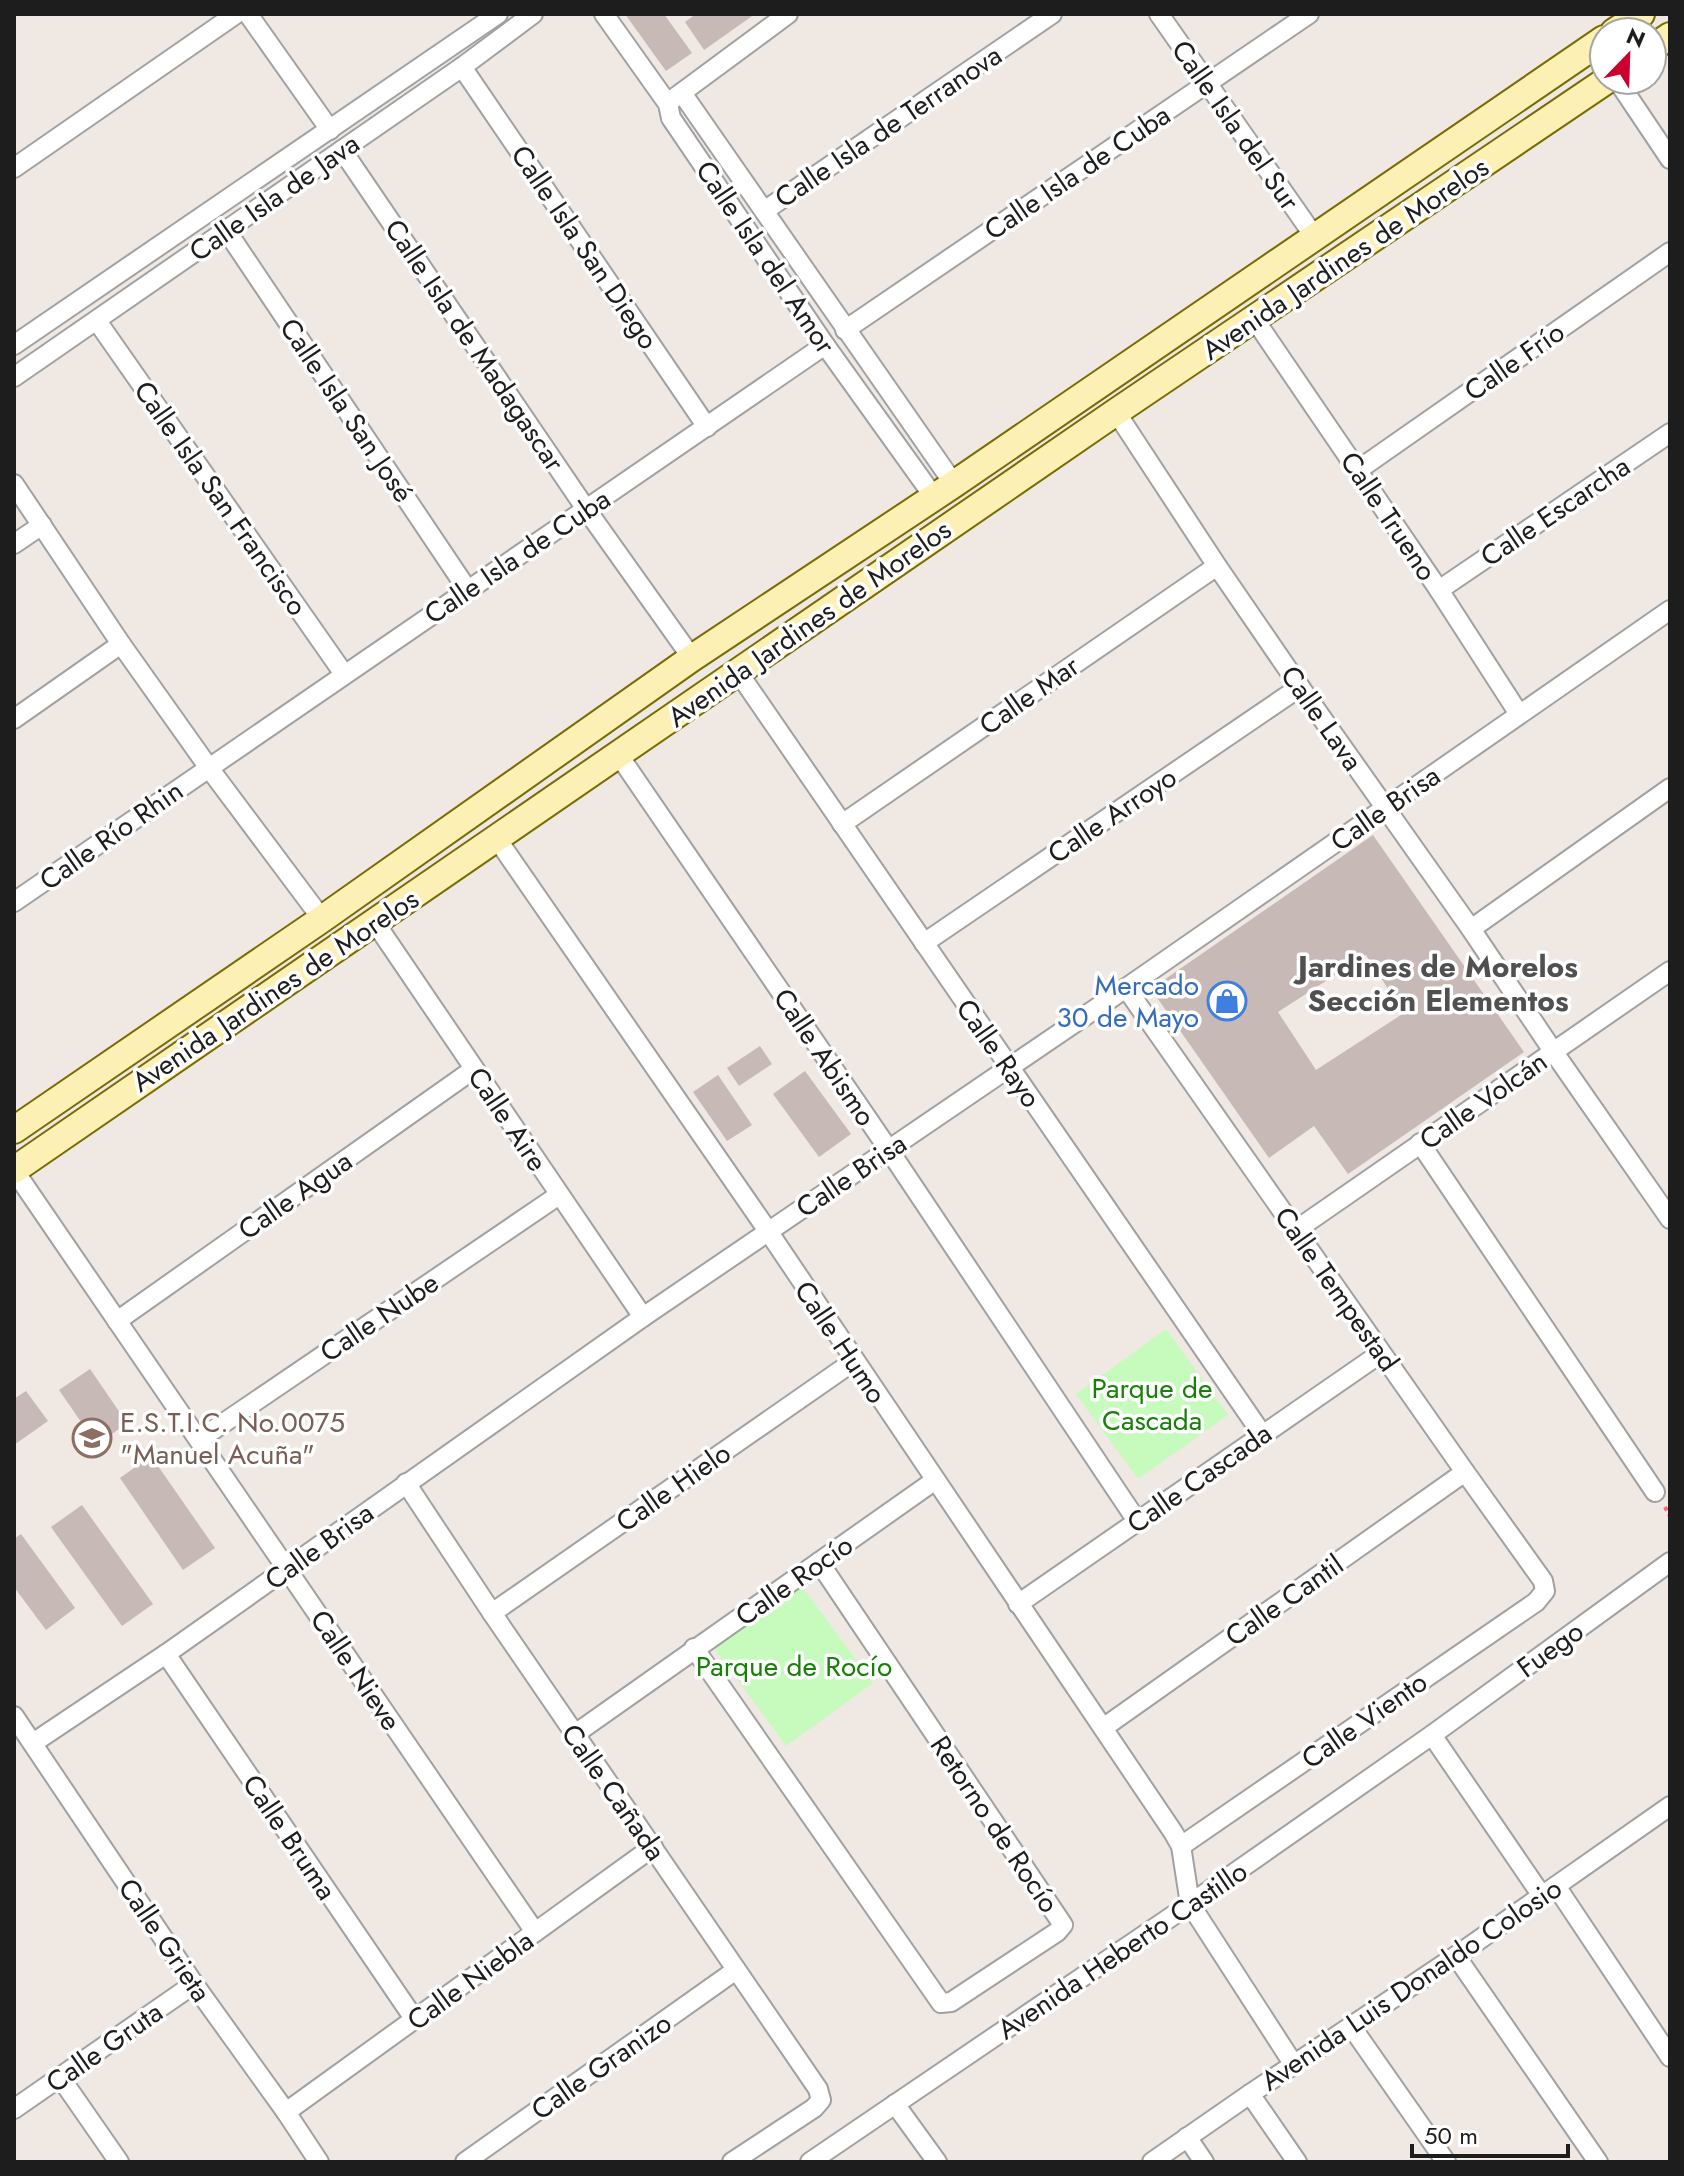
<svg xmlns="http://www.w3.org/2000/svg" width="1684" height="2176" font-family="Jost,sans-serif">
	<style>
		.park { fill: #c6fbbd }
		.building { fill: #c7b9b6; fill-rule: evenodd }
		.lines { fill: none; stroke-linecap: round; stroke-linejoin: round }
		.street-casing { stroke: #a1a1a1; stroke-width: 22 }
		.secondary-casing { stroke: #786b00; stroke-width: 30 }
		.path { stroke: #ff6476; stroke-width: 4; stroke-dasharray: 4 4; stroke-linecap: butt }
		.street { stroke: #fff; stroke-width: 18 }
		.secondary { stroke: #fcf0b4; stroke-width: 26 }
		.labels { text-anchor: middle; stroke-width: 7; stroke-linejoin: round; paint-order: stroke }
		.street-label { font-size: 28px; fill: #1d1d1d; stroke: #fff }
		.shop-label { font-size: 28px; fill: #366cbe; stroke: #fff; text-anchor: end }
		.park-label { font-size: 28px; fill: #178007; stroke: #fff }
		.education-label { font-size: 28px; fill: #785e54; stroke: #fff; text-anchor: start }
		.neighbourhood-label { font-size: 30px; font-weight: bold; fill: #505050; stroke: #fff }
	</style>
	<rect width="100%" height="100%" fill="#efe8e3"/>
	<!-- park -->
	<g class="park">
		<polygon points="1166,1329 1228,1415 1138,1479 1076,1394"/>
		<polygon points="801,1585 873,1683 786,1746 714,1648"/>
	</g>
	<!-- building -->
	<g class="building">
		<polygon points="625,14 664,14 692,53 666,71"/>
		<polygon points="696,14 755,14 704,50 685,22"/>
		<path d="M 1373,835 L 1524,1052 L 1348,1174 L 1314,1126 L 1269,1158 L 1151,989 ZM 1366,955 L 1404,1013 L 1316,1070 L 1278,1012 Z"/>
		<polygon points="760,1046 772,1064 739,1086 727,1068"/>
		<polygon points="805,1071 851,1134 819,1157 773,1094"/>
		<polygon points="718,1075 752,1125 727,1141 693,1092"/>
		<polygon points="90,1369 127,1423 97,1445 59,1390"/>
		<polygon points="26,1391 48,1421 14,1445 14,1399"/>
		<polygon points="151,1456 215,1548 183,1570 120,1478"/>
		<polygon points="82,1505 153,1604 122,1626 51,1527"/>
		<polygon points="21,1534 75,1608 46,1630 14,1587 14,1539"/>
	</g>
	<g class="lines">
		<defs>
			<g id="street">
				<polyline points="248,14 330,130"/>
				<polyline points="604,14 668,104 671,118 825,345 934,497"/>
				<polyline points="1159,14 1314,236"/>
				<polyline points="462,67 707,427"/>
				<polyline points="1617,80 1670,159"/>
				<polyline points="682,93 954,484"/>
				<polyline points="673,99 788,14"/>
				<polyline points="342,150 586,509 692,658"/>
				<polyline points="14,168 236,14"/>
				<polyline points="764,211 1052,14"/>
				<polyline points="226,230 467,589"/>
				<polyline points="1255,320 1439,590 1519,714"/>
				<polyline points="97,321 344,674"/>
				<polyline points="845,330 1309,14"/>
				<polyline points="14,345 498,14"/>
				<polyline points="14,377 462,67 533,14"/>
				<polyline points="1116,412 1217,566 1300,687 1471,929 1553,1051 1670,1219"/>
				<polyline points="1358,470 1670,252"/>
				<polyline points="14,484 121,644 209,768 322,919"/>
				<polyline points="14,544 42,525"/>
				<polyline points="1439,590 1670,433"/>
				<polyline points="738,672 1262,1434"/>
				<polyline points="14,719 121,644"/>
				<polyline points="618,754 889,1150 1137,1521"/>
				<polyline points="842,824 1217,566"/>
				<polyline points="497,839 768,1231 1173,1832 1181,1846 1190,1904 1294,2065"/>
				<polyline points="14,902 825,345"/>
				<polyline points="374,921 643,1317"/>
				<polyline points="1471,929 1670,788"/>
				<polyline points="924,943 1300,687"/>
				<polyline points="1126,988 1465,1472 1543,1581 1545,1591 1536,1602 1181,1846"/>
				<polyline points="1420,1143 1655,1492"/>
				<polyline points="14,1170 535,1932"/>
				<polyline points="1296,1230 1670,971"/>
				<polyline points="117,1321 474,1069"/>
				<polyline points="200,1439 559,1195"/>
				<polyline points="406,1483 492,1613 818,2089 821,2100 814,2108 732,2162"/>
				<polyline points="1018,1604 1381,1353"/>
				<polyline points="492,1613 854,1361"/>
				<polyline points="694,1648 941,2003 951,2002 1057,1932 1063,1925 819,1562"/>
				<polyline points="166,1654 415,2020"/>
				<polyline points="14,1716 194,1984 286,2112 319,2162"/>
				<polyline points="1103,1728 1465,1472"/>
				<polyline points="575,1734 934,1481"/>
				<polyline points="1432,1735 1542,1896"/>
				<polyline points="33,1743 166,1654 643,1317 1126,988 1670,610"/>
				<polyline points="1556,1886 1670,2057"/>
				<polyline points="1456,1956 1598,2162"/>
				<polyline points="1351,2026 1446,2162"/>
				<polyline points="60,2077 119,2162"/>
				<polyline points="1250,2094 1297,2162"/>
				<polyline points="895,2104 937,2162"/>
				<polyline points="14,2109 194,1984"/>
				<polyline points="286,2112 653,1847"/>
				<polyline points="1187,2137 1204,2162"/>
				<polyline points="465,2162 736,1970"/>
				<polyline points="810,2162 1190,1904 1432,1735 1670,1562"/>
				<polyline points="1152,2162 1250,2094 1456,1956 1670,1806"/>
			</g>
			<g id="secondary">
				<polyline points="1614,32 1641,14"/>
				<polyline points="1652,48 1670,36"/>
				<polyline points="14,1130 322,919 692,658 954,484 1604,39"/>
				<polyline points="14,1170 1116,412 1607,80"/>
			</g>
		</defs>
		<!-- street casing -->
		<use href="#street" class="street-casing"/>
		<!-- secondary casing -->
		<use href="#secondary" class="secondary-casing"/>
		<!-- path -->
		<polyline class="path" points="1665,1507 1670,1516"/>
		<!-- street -->
		<use href="#street" class="street"/>
		<!-- secondary -->
		<use href="#secondary" class="secondary"/>
	</g>
	<!-- icons -->
	<defs>
		<symbol id="shop-ring" viewBox="-11 -11 22 22"><circle r="9.5" fill="#fff" stroke="#3f7fe0" stroke-width="1.5"/><path d="M-5-2.5h2.3a2.7 3.5 0 0 1 5.4 0H5L5.5 6h-11ZM-1.5-2.5h3a1.5 2.3 0 0 0-3 0Z" fill="#3f7fe0"/></symbol>
		<symbol id="school-ring" viewBox="-11 -11 22 22"><circle r="9.5" fill="#fff" stroke="#8d6e63" stroke-width="1.5"/><path d="M0-5L7-2L0 1L-7-2ZM-4 1L0 2.5L4 1V4Q0 6-4 4Z" fill="#8d6e63"/></symbol>
	</defs>
	<g fill-rule="evenodd">
		<use href="#shop-ring" x="1205" y="979" width="44" height="44"/>
		<use href="#school-ring" x="70" y="1416" width="44" height="44"/>
	</g>
	<g class="labels">
		<!-- street labels -->
		<g class="street-label">
			<text transform="translate(1236 125) rotate(55)" y="10">Calle Isla del Sur</text>
			<text transform="translate(888 126) rotate(-34)" y="10">Calle Isla de Terranova</text>
			<text transform="translate(1077 172) rotate(-34)" y="10">Calle Isla de Cuba</text>
			<text transform="translate(274 197) rotate(-35)" y="10">Calle Isla de Java</text>
			<text transform="translate(585 247) rotate(56)" y="10">Calle Isla San Diego</text>
			<text transform="translate(766 257) rotate(56)" y="10">Calle Isla del Amor</text>
			<text transform="translate(1345 258) rotate(-34)" y="10">Avenida Jardines de Morelos</text>
			<text transform="translate(475 345) rotate(56)" y="10">Calle Isla de Madagascar</text>
			<text transform="translate(1514 361) rotate(-35)" y="10">Calle Frío</text>
			<text transform="translate(347 410) rotate(56)" y="10">Calle Isla San José</text>
			<text transform="translate(221 498) rotate(55)" y="10">Calle Isla San Francisco</text>
			<text transform="translate(1555 511) rotate(-34)" y="10">Calle Escarcha</text>
			<text transform="translate(1389 516) rotate(56)" y="10">Calle Trueno</text>
			<text transform="translate(517 556) rotate(-34)" y="10">Calle Isla de Cuba</text>
			<text transform="translate(809 623) rotate(-35)" y="10">Avenida Jardines de Morelos</text>
			<text transform="translate(1029 695) rotate(-35)" y="10">Calle Mar</text>
			<text transform="translate(1322 718) rotate(55)" y="10">Calle Lava</text>
			<text transform="translate(1385 808) rotate(-35)" y="10">Calle Brisa</text>
			<text transform="translate(1112 815) rotate(-34)" y="10">Calle Arroyo</text>
			<text transform="translate(111 835) rotate(-35)" y="10">Calle Río Rhin</text>
			<text transform="translate(275 990) rotate(-34)" y="10">Avenida Jardines de Morelos</text>
			<text transform="translate(999 1053) rotate(55)" y="10">Calle Rayo</text>
			<text transform="translate(825 1057) rotate(56)" y="10">Calle Abismo</text>
			<text transform="translate(1483 1100) rotate(-35)" y="10">Calle Volcán</text>
			<text transform="translate(508 1119) rotate(56)" y="10">Calle Aire</text>
			<text transform="translate(851 1175) rotate(-34)" y="10">Calle Brisa</text>
			<text transform="translate(295 1195) rotate(-35)" y="10">Calle Agua</text>
			<text transform="translate(1337 1289) rotate(55)" y="10">Calle Tempestad</text>
			<text transform="translate(379 1317) rotate(-34)" y="10">Calle Nube</text>
			<text transform="translate(841 1342) rotate(56)" y="10">Calle Humo</text>
			<text transform="translate(1199 1478) rotate(-35)" y="10">Calle Cascada</text>
			<text transform="translate(673 1487) rotate(-35)" y="10">Calle Hielo</text>
			<text transform="translate(319 1546) rotate(-36)" y="10">Calle Brisa</text>
			<text transform="translate(794 1580) rotate(-35)" y="10">Calle Rocío</text>
			<text transform="translate(1284 1600) rotate(-35)" y="10">Calle Cantil</text>
			<text transform="translate(1550 1649) rotate(-36)" y="10">Fuego</text>
			<text transform="translate(356 1670) rotate(56)" y="10">Calle Nieve</text>
			<text transform="translate(1364 1720) rotate(-35)" y="10">Calle Viento</text>
			<text transform="translate(614 1792) rotate(55)" y="10">Calle Cañada</text>
			<text transform="translate(995 1824) rotate(56)" y="10">Retorno de Rocío</text>
			<text transform="translate(290 1837) rotate(56)" y="10">Calle Bruma</text>
			<text transform="translate(165 1940) rotate(56)" y="10">Calle Grieta</text>
			<text transform="translate(1122 1950) rotate(-34)" y="10">Avenida Heberto Castillo</text>
			<text transform="translate(470 1980) rotate(-36)" y="10">Calle Niebla</text>
			<text transform="translate(1411 1984) rotate(-34)" y="10">Avenida Luis Donaldo Colosio</text>
			<text transform="translate(104 2047) rotate(-35)" y="10">Calle Gruta</text>
			<text transform="translate(601 2066) rotate(-35)" y="10">Calle Granizo</text>
		</g>
		<!-- shop labels -->
		<g class="shop-label">
			<text x="1199" y="995">Mercado<tspan x="1199" dy="32">30 de Mayo</tspan></text>
		</g>
		<!-- park labels -->
		<g class="park-label">
			<text x="1152" y="1398">Parque de<tspan x="1152" dy="32">Cascada</tspan></text>
			<text x="794" y="1676">Parque de Rocío</text>
		</g>
		<!-- education labels -->
		<g class="education-label">
			<text x="120" y="1432">E.S.T.I.C. No.0075<tspan x="120" dy="32">"Manuel Acuña"</tspan></text>
		</g>
		<!-- neighbourhood labels -->
		<g class="neighbourhood-label">
			<text x="1438" y="977">Jardines de Morelos<tspan x="1438" dy="34">Sección Elementos</tspan></text>
		</g>
	</g>
	<!-- border -->
	<rect width="1684" height="2176" fill="none" stroke="#1d1d1d" stroke-width="32"/>
	<!-- north arrow -->
	<g transform="translate(1628 56) rotate(23)"><circle r="38" fill="#ffffff" stroke="#a5a5a5" stroke-width="2"/>
	<path d="M0-6L14 30L0 20L-14 30Z" fill="#cb002c"/>
	<text y="-12" font-size="22" font-weight="bold" text-anchor="middle" fill="#1d1d1d">N</text>
	</g>
	<!-- scale -->
	<path d="M1412 2144v12h156v-12" fill="none" stroke="#1d1d1d" stroke-width="4"/>
	<text x="1424" y="2144" font-size="24" fill="#1d1d1d" stroke="#ffffff" stroke-width="6" paint-order="stroke">50 m</text>
</svg>
